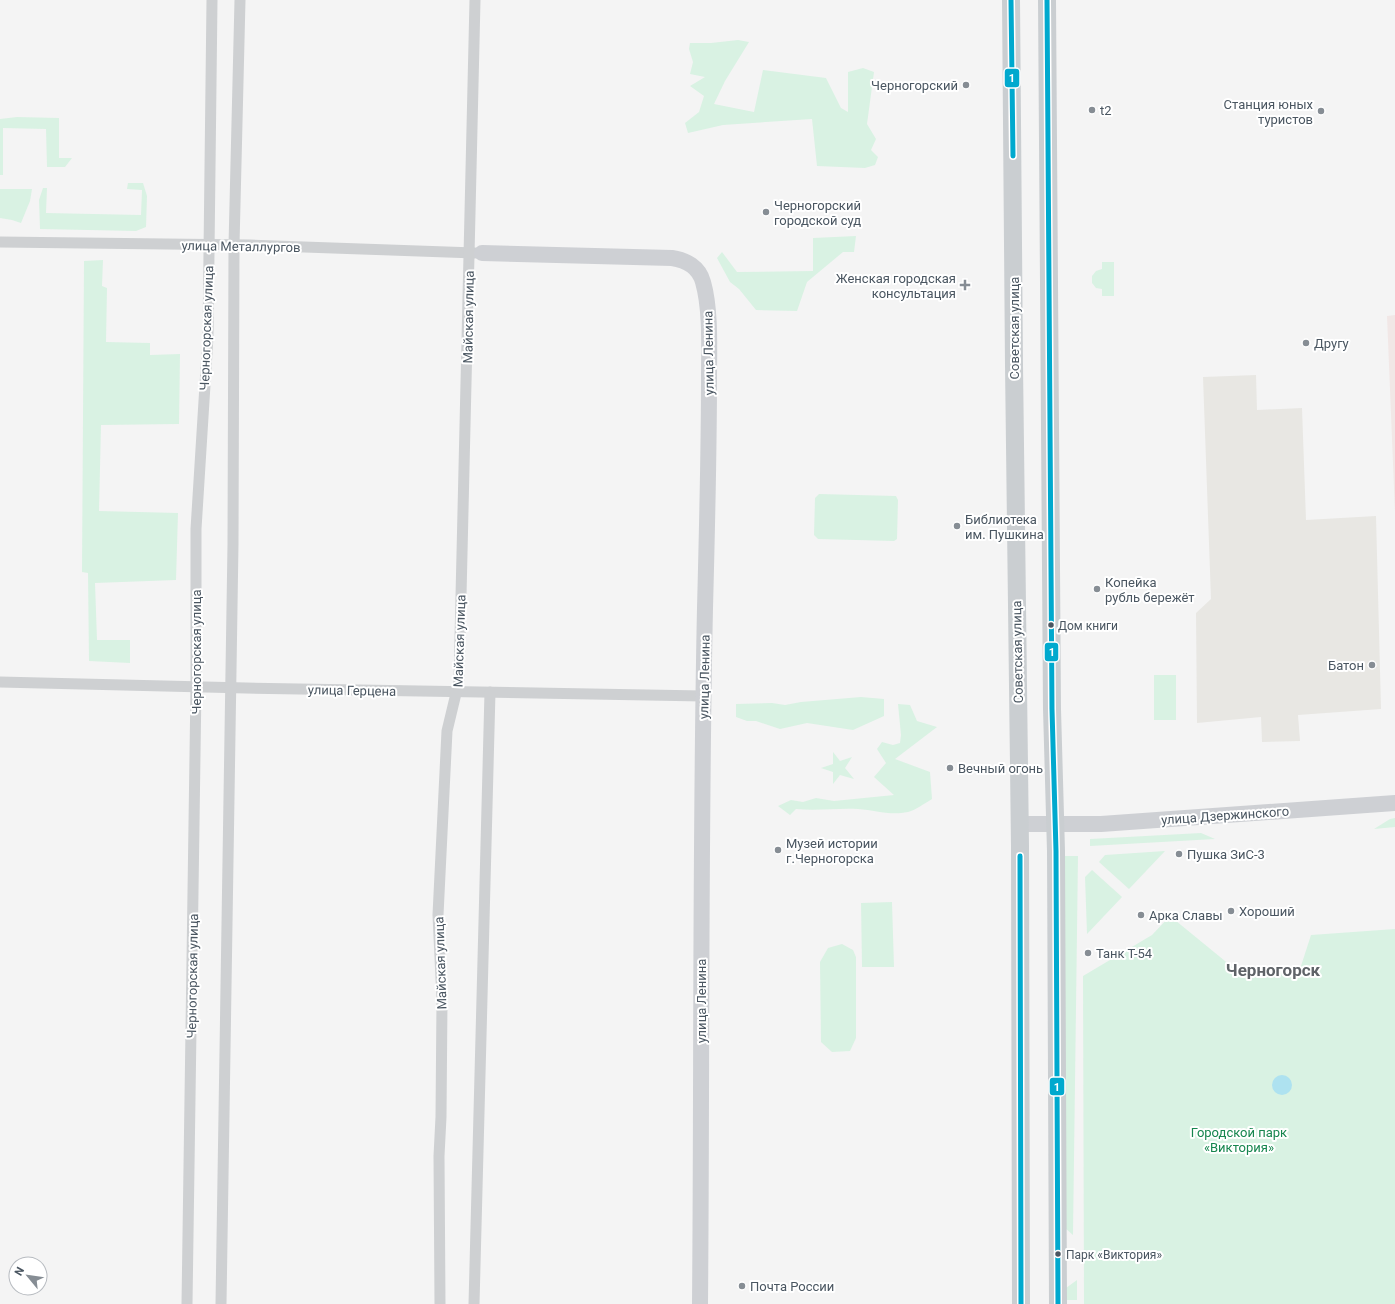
<svg xmlns="http://www.w3.org/2000/svg" width="1395" height="1304" font-family="Roboto,sans-serif">
	<style>
		.commercial { fill: #e8e7e3 }
		.medical { fill: #f1e7e6 }
		.green { fill: #d9f2e3 }
		.water { fill: #aee2f0 }
		.lines { fill: none; stroke-linecap: round; stroke-linejoin: round }
		.street { stroke: #ced0d2; stroke-width: 11 }
		.secondary { stroke: #ced0d4; stroke-width: 16 }
		.primary { stroke: #caced1; stroke-width: 18 }
		.bus-1-casing { stroke: #fff; stroke-width: 8 }
		.bus-1 { stroke: #00a9ce; stroke-width: 5 }
		.poi-dot { fill: #868d94; stroke: #fff; stroke-width: 1.5 }
		.bus-dot { fill: #4a5661; stroke: #fff; stroke-width: 1.5 }
		.labels { text-anchor: middle; stroke-width: 4; stroke-linejoin: round; paint-order: stroke }
		.bus-label { font-size: 12px; fill: #4a5661; stroke: #fff; text-anchor: start }
		.poi-label { font-size: 13px; fill: #4a5661; stroke: #fff; text-anchor: start }
		.street-label { font-size: 13px; fill: #4a5661; stroke: #fff }
		.park-label { font-size: 13px; fill: #17864f; stroke: #fff }
		.district-label { font-size: 17px; font-weight: bold; fill: #5f6368; stroke: #fff }
		.line-badge { stroke: #fff; stroke-width: 1.5 }
		.badge-label { font-size: 11px; text-anchor: middle; font-weight: bold; fill: #fff }
	</style>
	<rect width="100%" height="100%" fill="#f4f4f4"/>
	<!-- commercial -->
	<polygon class="commercial" points="1256,375 1257,410 1302,408 1306,520 1376,516 1381,709 1298,715 1300,741 1262,742 1261,717 1197,723 1196,613 1211,599 1203,377"/>
	<!-- medical -->
	<polygon class="medical" points="1395,315 1395,512 1387,316"/>
	<!-- green -->
	<g class="green">
		<polygon points="738,40 749,42 725,81 714,104 754,112 763,70 826,78 841,108 848,112 848,72 863,68 874,72 867,124 876,139 871,150 878,157 875,165 865,168 817,166 812,119 723,125 688,133 685,123 699,112 704,96 690,86 705,77 690,74 693,62 689,49 690,43 711,43"/>
		<polygon points="17,117 59,118 59,158 72,158 65,167 47,167 46,129 3,128 3,175 0,175 0,119"/>
		<polygon points="128,183 143,183 147,196 146,227 136,231 40,229 39,200 43,188 47,188 46,213 141,215 142,190 127,189"/>
		<polygon points="0,189 32,189 30,201 21,223 12,220 0,218"/>
		<polygon points="856,236 854,252 843,252 807,282 797,311 756,310 739,289 730,282 717,258 722,252 737,272 813,271 813,238"/>
		<polygon points="103,260 102,286 107,288 106,342 150,343 150,355 180,354 179,424 101,425 99,511 178,513 176,580 95,583 97,640 130,640 130,663 89,661 88,573 82,572 84,261"/>
		<polygon points="1102,262 1114,262 1114,296 1102,296 1102,289 1096,288 1092,283 1092,276 1096,271 1102,269"/>
		<polygon points="819,494 896,496 898,500 897,539 894,541 818,539 814,535 815,498"/>
		<rect x="1154" y="675" width="22" height="45"/>
		<polygon points="861,697 884,699 884,716 853,730 807,723 780,729 756,721 747,721 736,717 736,704 772,703 785,705 801,702"/>
		<path d="M 898,704 L 910,705 L 917,721 L 937,727 L 895,759 L 930,772 L 932,799 C 925,803 916,810 908,812 C 889,816 876,810 858,809 C 837,808 817,811 796,809 L 790,815 L 778,806 L 791,800 L 803,802 L 816,798 L 834,801 L 894,795 L 874,777 L 886,763 L 877,749 L 882,742 L 893,745 L 900,743 L 901,735 Z"/>
		<polygon points="833,752 840,761 852,757 845,768 854,779 840,775 833,784 833,772 821,768 833,764"/>
		<polygon points="1395,818 1395,827 1374,829 1390,819"/>
		<polygon points="1201,833 1215,839 1090,846 1090,839"/>
		<polygon points="1165,851 1129,889 1099,862 1105,855"/>
		<polygon points="1064,856 1078,856 1073,1235 1064,1227"/>
		<polygon points="1092,870 1122,897 1087,934 1085,877"/>
		<polygon points="892,902 894,967 862,967 861,903"/>
		<polygon points="1170,916 1236,970 1301,966 1311,935 1395,929 1395,1304 1084,1304 1083,976 1152,935"/>
		<polygon points="842,944 853,950 856,957 856,1038 850,1051 832,1052 821,1042 820,962 828,948"/>
		<polygon points="1077,1280 1077,1300 1066,1300 1066,1288"/>
	</g>
	<!-- water -->
	<circle class="water" cx="1282" cy="1085" r="10"/>
	<g class="lines">
		<!-- street -->
		<g class="street">
			<polyline points="0,242 250,245 475,253"/>
			<polyline points="0,682 246,688 703,696"/>
			<polyline points="187,1304 196,686 196,529 208,337 212,0"/>
			<polyline points="221,1304 233,544 234,245 240,0"/>
			<polyline points="440,1304 439,1156 441,1117 442,1000 438,915 447,731 459,681 475,0"/>
			<polyline points="474,1304 490,692"/>
		</g>
		<!-- secondary -->
		<g class="secondary">
			<path d="M 482,253 L 672,258 C 686,260 699,267 703,282 C 711,310 709,350 709,378 C 709,455 707,532 705,608 C 700,840 702,1072 700,1304"/>
			<polyline points="1020,824 1101,824 1395,803"/>
		</g>
		<!-- primary -->
		<g class="primary">
			<polyline points="1011,0 1014,365 1020,846 1021,1304"/>
			<polyline points="1047,0 1052,709 1056,851 1058,1304"/>
		</g>
		<defs>
			<g id="bus-1">
				<polyline points="1011,0 1013,156"/>
				<polyline points="1047,0 1052,709 1056,851 1058,1304"/>
				<polyline points="1020,856 1021,1304"/>
			</g>
		</defs>
		<!-- bus-1 casing -->
		<use href="#bus-1" class="bus-1-casing"/>
		<!-- bus-1 -->
		<use href="#bus-1" class="bus-1"/>
	</g>
	<!-- markers -->
	<g class="poi-dot">
		<circle cx="966" cy="85" r="4"/>
		<circle cx="1092" cy="110" r="4"/>
		<circle cx="1321" cy="111" r="4"/>
		<circle cx="766" cy="212" r="4"/>
		<path d="M963 279h4v4h4v4h-4v4h-4v-4h-4v-4h4z"/>
		<circle cx="1306" cy="343" r="4"/>
		<circle cx="957" cy="526" r="4"/>
		<circle cx="1097" cy="589" r="4"/>
		<circle cx="1372" cy="665" r="4"/>
		<circle cx="950" cy="768" r="4"/>
		<circle cx="778" cy="850" r="4"/>
		<circle cx="1179" cy="854" r="4"/>
		<circle cx="1231" cy="911" r="4"/>
		<circle cx="1141" cy="915" r="4"/>
		<circle cx="1088" cy="953" r="4"/>
		<circle cx="742" cy="1286" r="4"/>
	</g>
	<g class="bus-dot">
		<circle cx="1051" cy="625" r="3.5"/>
		<circle cx="1058" cy="1254" r="3.5"/>
	</g>
	<g class="labels">
		<!-- bus labels -->
		<g class="bus-label">
			<text x="1058" y="630">Дом книги</text>
			<text x="1066" y="1259">Парк «Виктория»</text>
		</g>
		<!-- poi labels -->
		<g class="poi-label">
			<text x="958" y="90" text-anchor="end">Черногорский</text>
			<text x="1313" y="109" text-anchor="end">Станция юных<tspan x="1313" dy="15">туристов</tspan></text>
			<text x="1100" y="115">t2</text>
			<text x="774" y="210">Черногорский<tspan x="774" dy="15">городской суд</tspan></text>
			<text x="956" y="283" text-anchor="end">Женская городская<tspan x="956" dy="15">консультация</tspan></text>
			<text x="1314" y="348">Другу</text>
			<text x="965" y="524">Библиотека<tspan x="965" dy="15">им. Пушкина</tspan></text>
			<text x="1105" y="587">Копейка<tspan x="1105" dy="15">рубль бережёт</tspan></text>
			<text x="1364" y="670" text-anchor="end">Батон</text>
			<text x="958" y="773">Вечный огонь</text>
			<text x="786" y="848">Музей истории<tspan x="786" dy="15">г.Черногорска</tspan></text>
			<text x="1187" y="859">Пушка ЗиС-3</text>
			<text x="1239" y="916">Хороший</text>
			<text x="1149" y="920">Арка Славы</text>
			<text x="1096" y="958">Танк Т-54</text>
			<text x="750" y="1291">Почта России</text>
		</g>
		<!-- street labels -->
		<g class="street-label">
			<text transform="translate(241 246) rotate(1)" y="5">улица Металлургов</text>
			<text transform="translate(468 317) rotate(-89)" y="5">Майская улица</text>
			<text transform="translate(206 328) rotate(-88)" y="5">Черногорская улица</text>
			<text transform="translate(1014 328) rotate(-90)" y="5">Советская улица</text>
			<text transform="translate(708 353) rotate(-91)" y="5">улица Ленина</text>
			<text transform="translate(459 641) rotate(-88)" y="5">Майская улица</text>
			<text transform="translate(196 652) rotate(-90)" y="5">Черногорская улица</text>
			<text transform="translate(1017 652) rotate(-91)" y="5">Советская улица</text>
			<text transform="translate(704 677) rotate(-89)" y="5">улица Ленина</text>
			<text transform="translate(352 690) rotate(1)" y="5">улица Герцена</text>
			<text transform="translate(1225 815) rotate(-4)" y="5">улица Дзержинского</text>
			<text transform="translate(440 963) rotate(-92)" y="5">Майская улица</text>
			<text transform="translate(192 976) rotate(-89)" y="5">Черногорская улица</text>
			<text transform="translate(701 1001) rotate(-90)" y="5">улица Ленина</text>
		</g>
		<!-- park labels -->
		<g class="park-label">
			<text x="1239" y="1137">Городской парк<tspan x="1239" dy="15">«Виктория»</tspan></text>
		</g>
		<!-- district labels -->
		<g class="district-label">
			<text x="1273" y="976">Черногорск</text>
		</g>
	</g>
	<g class="line-badge">
		<rect x="1004" y="68" width="16" height="20" rx="4" fill="#00a9ce"/>
		<rect x="1044" y="642" width="15" height="20" rx="4" fill="#00a9ce"/>
		<rect x="1049" y="1077" width="16" height="19" rx="4" fill="#00a9ce"/>
	</g>
	<g class="badge-label">
		<text x="1012" y="82">1</text>
		<text x="1052" y="656">1</text>
		<text x="1057" y="1091">1</text>
	</g>
	<!-- north arrow -->
	<g transform="translate(28 1276) rotate(299)"><circle r="19" fill="#ffffff" stroke="#b7bbc0"/>
	<path d="M0-3L7 15L0 10L-7 15Z" fill="#868d94"/>
	<text y="-6" font-size="11" font-weight="bold" text-anchor="middle" fill="#4a5661">N</text>
	</g>
</svg>
